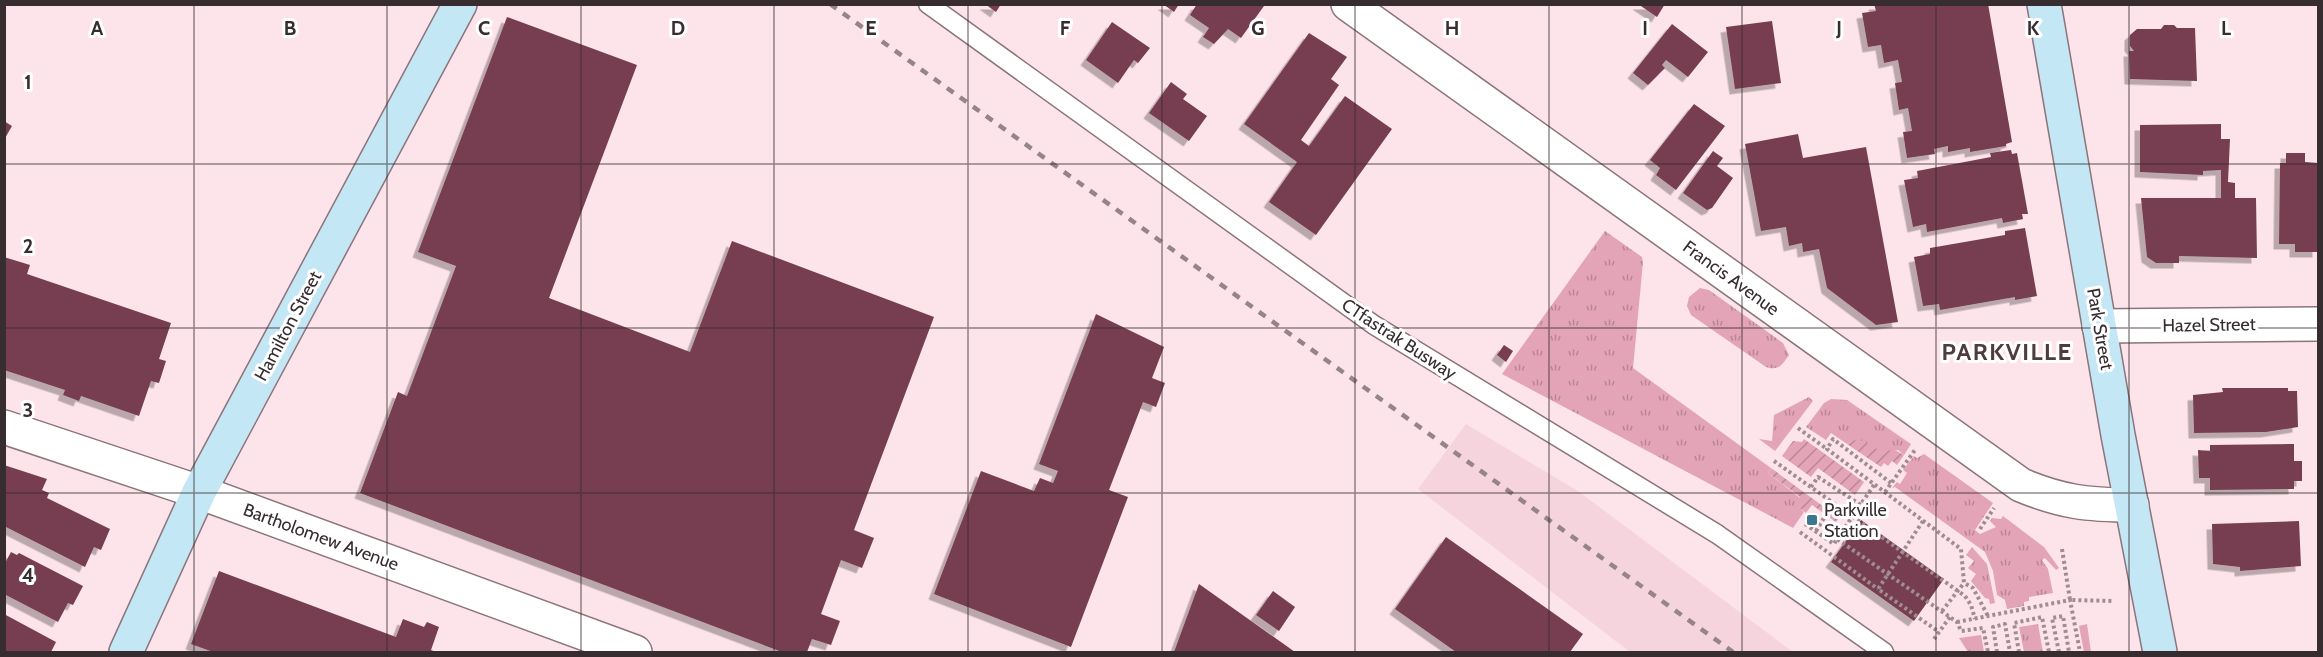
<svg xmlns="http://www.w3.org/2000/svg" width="2323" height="657" font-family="Cabin,sans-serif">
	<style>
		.built { fill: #f6d4dd }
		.grass { fill: url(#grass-tufts) }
		.garden { fill: url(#garden-furrows) }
		.building { fill: #773e51; filter: url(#shadow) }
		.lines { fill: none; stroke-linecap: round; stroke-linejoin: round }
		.lane-casing { stroke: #8b747a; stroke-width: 21 }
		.street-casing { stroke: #8b747a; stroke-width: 36 }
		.secondary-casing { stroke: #8b747a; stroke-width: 36 }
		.path { stroke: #9f8d92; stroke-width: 4; stroke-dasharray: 3 3; stroke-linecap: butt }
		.lane { stroke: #fff; stroke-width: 18 }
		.street { stroke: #fff; stroke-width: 33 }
		.secondary { stroke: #c4e7f5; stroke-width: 33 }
		.rail { stroke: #958489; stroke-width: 4.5; stroke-dasharray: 8 8; stroke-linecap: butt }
		.grid { fill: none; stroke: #372d30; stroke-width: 1.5; stroke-opacity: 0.55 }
		.poi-dot { fill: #3c768f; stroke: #fff; stroke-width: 2 }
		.labels { text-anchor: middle; stroke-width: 6; stroke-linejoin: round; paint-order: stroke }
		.street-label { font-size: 18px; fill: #372d30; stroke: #fff }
		.poi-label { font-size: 18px; fill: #372d30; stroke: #fff; text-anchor: start }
		.district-label { font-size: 24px; font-weight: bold; letter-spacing: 1.5px; fill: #4f3c41; stroke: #fff }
		.grid-label { font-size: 20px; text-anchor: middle; font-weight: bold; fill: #372d30; stroke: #fff; stroke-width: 6; stroke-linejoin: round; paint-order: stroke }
	</style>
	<defs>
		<pattern id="grass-tufts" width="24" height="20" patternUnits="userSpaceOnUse" patternTransform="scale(1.5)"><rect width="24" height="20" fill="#e3a4b7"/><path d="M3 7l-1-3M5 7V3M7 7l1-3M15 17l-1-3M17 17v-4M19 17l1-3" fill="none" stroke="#b98695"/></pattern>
		<pattern id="garden-furrows" width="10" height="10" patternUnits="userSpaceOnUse" patternTransform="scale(1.5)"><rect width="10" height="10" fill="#e3a4b7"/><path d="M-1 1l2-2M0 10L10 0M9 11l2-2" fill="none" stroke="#b98695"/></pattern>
		<filter id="shadow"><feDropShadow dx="-5.5" dy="5.5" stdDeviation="0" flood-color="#0004"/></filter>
	</defs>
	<rect width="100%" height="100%" fill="#fde4ea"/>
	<!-- built -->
	<polygon class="built" points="1466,424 1578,491 1793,652 1630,652 1418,489"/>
	<!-- grass -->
	<g class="grass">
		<polygon points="1605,231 1642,257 1643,262 1633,368 1771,468 1768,473 1800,498 1797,505 1804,512 1793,528 1502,374"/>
		<path d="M 1700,288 L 1709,290 L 1783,343 L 1789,355 C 1782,365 1779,371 1766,367 L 1691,315 L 1687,306 L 1689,297 Z"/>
		<polygon points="1809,397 1813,401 1775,451 1759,439 1772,441 1774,415"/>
		<polygon points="1831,399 1847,400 1911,444 1904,455 1898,450 1883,453 1854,440 1847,444 1831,433 1826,440 1806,427 1824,403"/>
		<polygon points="1924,454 1993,503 1975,530 1980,534 1996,527 1990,521 1992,518 2001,519 2003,516 2044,547 2059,568 2056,570 2045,558 2042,560 2048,569 2053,593 2029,597 2029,601 2024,602 2024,606 2007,609 2005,600 1997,595 1993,571 1985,552 1895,487 1892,488 1897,482 1900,484 1907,473 1903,470 1914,456 1917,458"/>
		<polygon points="1972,547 1987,564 1995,603 1990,604 1989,599 1985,598 1971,581 1976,574 1968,568 1974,561 1966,555"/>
		<polygon points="2038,624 2043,652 2024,652 2019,627"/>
		<polygon points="2087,624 2091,652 2084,652 2079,626"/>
		<polygon points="1981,635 1984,652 1968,652 1959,638"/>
	</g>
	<!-- garden -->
	<g class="garden">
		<polygon points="1804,439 1864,482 1855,495 1818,468 1811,477 1782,456 1793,441 1802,442"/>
		<polygon points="1854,440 1865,441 1883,453 1893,449 1904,455 1897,465 1892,461 1888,466 1884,463 1881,467 1847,444"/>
		<polygon points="1771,468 1839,518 1836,522 1812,505 1806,513 1796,505 1800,497 1768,473"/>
	</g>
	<!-- building -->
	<g class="building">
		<polygon points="985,4 1001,4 996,12"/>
		<polygon points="1163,4 1179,4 1174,12"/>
		<polygon points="1197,4 1261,4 1264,6 1241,38 1228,29 1214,44 1203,37 1209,28 1190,15"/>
		<polygon points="1638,4 1665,4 1657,17"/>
		<polygon points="1874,4 1988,4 2012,142 2006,144 2006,146 1970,152 1970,148 1948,152 1948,146 1934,149 1935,154 1907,158 1903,132 1912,131 1908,108 1899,110 1895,83 1902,82 1898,60 1884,63 1881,45 1868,47 1862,13 1876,11"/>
		<polygon points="507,17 637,65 549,298 690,352 732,241 934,317 854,530 874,538 862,568 841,560 821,614 840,621 831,645 812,639 807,652 782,652 360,493 398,392 407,396 456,266 418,252"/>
		<polygon points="1772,21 1781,83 1735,89 1726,27"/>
		<polygon points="1112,22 1150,48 1138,63 1134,60 1118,83 1086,60"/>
		<polygon points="1672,24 1708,52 1688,77 1666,60 1662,65 1665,68 1648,85 1633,73"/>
		<polygon points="2164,25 2174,25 2177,28 2195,28 2197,81 2130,79 2129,51 2134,51 2130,46 2130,35 2137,29 2161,29"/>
		<polygon points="1309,33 1347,57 1331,79 1339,85 1301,140 1309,146 1345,96 1392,129 1316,235 1269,202 1297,162 1244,124"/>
		<polygon points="1171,82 1187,94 1183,99 1207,116 1189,141 1149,113"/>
		<polygon points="1694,104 1725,126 1676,190 1656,175 1660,168 1650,160"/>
		<polygon points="4,121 12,126 4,140"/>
		<polygon points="2221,124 2221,139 2230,139 2228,182 2235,183 2235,198 2256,198 2257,258 2179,256 2179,263 2156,263 2147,257 2141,198 2221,198 2221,170 2203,171 2203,175 2140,172 2140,125"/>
		<polygon points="1798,134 1803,158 1866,147 1898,322 1876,325 1827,288 1819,249 1803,252 1802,243 1789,246 1786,227 1761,231 1745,144"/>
		<polygon points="2011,150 2012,154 2017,153 2028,214 2022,214 2023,219 2003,223 2002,218 1927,232 1926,224 1913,227 1904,180 1918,178 1917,171 1991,157 1990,153"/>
		<polygon points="1713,151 1723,158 1717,166 1733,178 1712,208 1707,210 1683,193"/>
		<polygon points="2286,153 2305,153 2305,162 2318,163 2318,252 2295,252 2295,244 2279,244 2280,163 2286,163"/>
		<polygon points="2025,228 2037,296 2015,300 2015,297 1940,310 1939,304 1923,306 1914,257 1930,254 1930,248 2005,235 2005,231"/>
		<polygon points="4,257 30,265 27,274 171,323 159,359 166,361 159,383 151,381 139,416 81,396 79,401 63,395 65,390 4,370"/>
		<polygon points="1096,314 1164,347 1152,378 1165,383 1156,407 1143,402 1109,490 1128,497 1071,647 934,594 981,471 1034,491 1040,478 1053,483 1058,471 1039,464"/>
		<polygon points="1504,345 1513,351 1506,362 1497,355"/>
		<polygon points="2222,388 2288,388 2288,391 2297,391 2298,427 2266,432 2194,433 2193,395 2223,392"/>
		<polygon points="2294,444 2294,461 2302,461 2302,481 2294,481 2294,489 2210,490 2210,478 2199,478 2198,450 2210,451 2210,445"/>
		<polygon points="4,465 47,479 42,490 49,493 47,498 110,529 101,550 94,547 85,567 4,526"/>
		<polygon points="1861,520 1944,579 1914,621 1831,562"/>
		<polygon points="2299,521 2301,566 2240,571 2240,567 2213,564 2212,524"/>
		<polygon points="1446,537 1583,634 1570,652 1456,652 1395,609"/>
		<polygon points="11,552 17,555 19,553 83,586 73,605 68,603 58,622 4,594 4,565"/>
		<polygon points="219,571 396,637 403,619 424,627 427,622 439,627 431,650 436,652 213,652 191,644"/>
		<polygon points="1199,584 1295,652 1174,652"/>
		<polygon points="1273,591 1295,607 1279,631 1256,615"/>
		<polygon points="4,614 56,642 51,652 4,652"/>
	</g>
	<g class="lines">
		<defs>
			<polyline id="lane" points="928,4 1374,325 1717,534 1884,652"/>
			<g id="street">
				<path d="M 1348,4 L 2021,485 C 2062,502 2087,505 2132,505"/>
				<polyline points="2099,326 2318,324"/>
				<polyline points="4,427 199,492 635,652"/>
			</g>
			<g id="secondary">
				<polyline points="2044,4 2118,435 2160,652"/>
				<polyline points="126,652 199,492 460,4"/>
			</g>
		</defs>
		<!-- lane casing -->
		<use href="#lane" class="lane-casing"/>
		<!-- street casing -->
		<use href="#street" class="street-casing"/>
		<!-- secondary casing -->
		<use href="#secondary" class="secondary-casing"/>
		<!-- path -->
		<g class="path">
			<polyline points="1798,428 1827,449"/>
			<polyline points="1774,461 1965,596 1971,605 1975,619"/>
			<polyline points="1891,483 1833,439 1827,449 1961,549 1964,583 1973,588 1988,616"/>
			<polyline points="1874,485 1837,539 1957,622 1961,631 1983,628 1988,652"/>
			<polyline points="1811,487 1818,477 1861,505"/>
			<polyline points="1885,492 1915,450"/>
			<polyline points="1923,521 1878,589 1939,632"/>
			<polyline points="1805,524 1834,544 1837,539"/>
			<polyline points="1980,529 1994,508"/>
			<polyline points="1816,531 1824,518"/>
			<polyline points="1800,532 1878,589"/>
			<polyline points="2062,549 2070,600 2114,601"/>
			<polyline points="1942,611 1964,583"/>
			<polyline points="1957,622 2070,600 2080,652"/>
			<polyline points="1934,639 1950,617"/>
			<polyline points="1997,652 1993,627 2005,624 2010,652"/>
			<polyline points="2019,652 2014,623 2042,617 2049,652"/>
			<polyline points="2059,652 2052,618 2063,616 2069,652"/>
		</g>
		<!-- lane -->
		<use href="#lane" class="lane"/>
		<!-- street -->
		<use href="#street" class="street"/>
		<!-- secondary -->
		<use href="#secondary" class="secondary"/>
		<!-- rail -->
		<polyline class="rail" points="830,4 1733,652"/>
	</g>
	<!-- grid -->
	<path class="grid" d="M 194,4 L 194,652M 387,4 L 387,652M 581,4 L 581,652M 774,4 L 774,652M 968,4 L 968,652M 1162,4 L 1162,652M 1355,4 L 1355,652M 1549,4 L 1549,652M 1742,4 L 1742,652M 1936,4 L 1936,652M 2129,4 L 2129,652M 4,164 L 2318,164M 4,328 L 2318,328M 4,493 L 2318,493"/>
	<!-- markers -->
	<rect class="poi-dot" x="1806" y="514" width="12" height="12" rx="3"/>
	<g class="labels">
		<!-- street labels -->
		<g class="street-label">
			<text transform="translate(1731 278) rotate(36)" y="6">Francis Avenue</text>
			<text transform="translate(2209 325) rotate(-1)" y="6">Hazel Street</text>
			<text transform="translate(288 326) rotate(-62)" y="6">Hamilton Street</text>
			<text transform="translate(2100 329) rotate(80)" y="6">Park Street</text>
			<text transform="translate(1399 339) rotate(33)" y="6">CTfastrak Busway</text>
			<text transform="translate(321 537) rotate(20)" y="6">Bartholomew Avenue</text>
		</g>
		<!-- poi labels -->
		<g class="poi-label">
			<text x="1824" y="516">Parkville<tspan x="1824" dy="21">Station</tspan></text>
		</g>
		<!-- district labels -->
		<g class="district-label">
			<text x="2007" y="360">PARKVILLE</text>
		</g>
	</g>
	<g class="grid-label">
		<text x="97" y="35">A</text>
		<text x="290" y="35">B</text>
		<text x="484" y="35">C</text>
		<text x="678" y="35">D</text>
		<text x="871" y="35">E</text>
		<text x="1065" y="35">F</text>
		<text x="1258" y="35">G</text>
		<text x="1452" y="35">H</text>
		<text x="1645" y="35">I</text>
		<text x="1839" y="35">J</text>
		<text x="2033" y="35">K</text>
		<text x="2226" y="35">L</text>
		<text x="28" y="89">1</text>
		<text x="28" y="253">2</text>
		<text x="28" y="417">3</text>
		<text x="28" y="582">4</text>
	</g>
	<!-- border -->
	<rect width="2323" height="657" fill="none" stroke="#372d30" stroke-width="12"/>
</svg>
